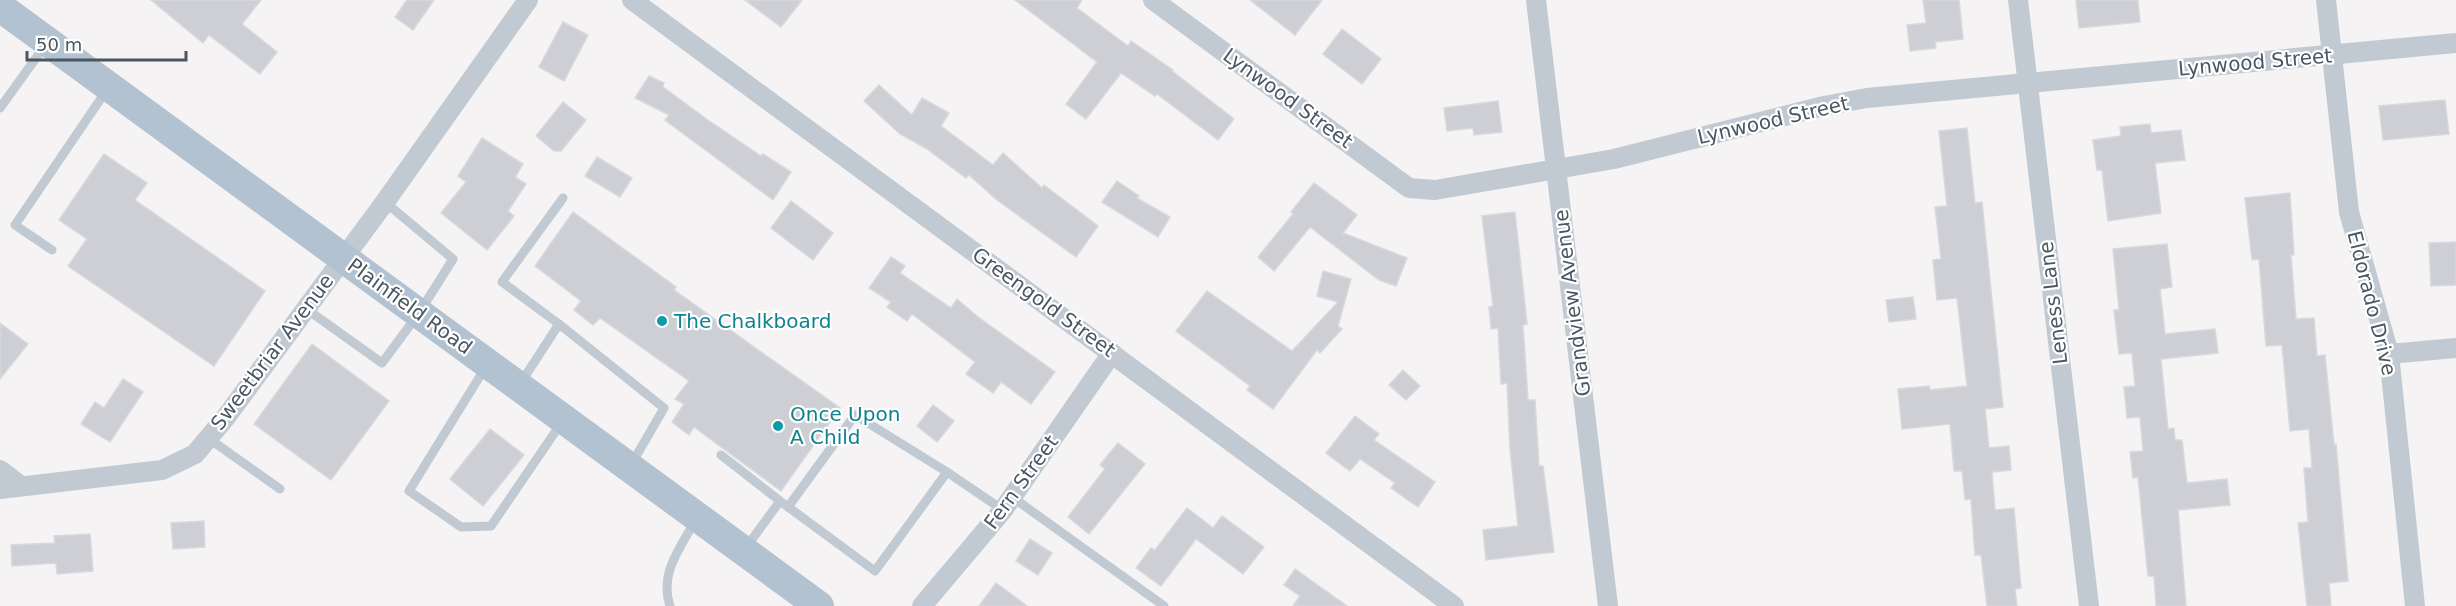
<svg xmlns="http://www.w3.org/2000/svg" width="2456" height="606" font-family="'DejaVu Sans',sans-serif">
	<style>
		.building { fill: #cdcfd5; stroke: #d7d9de; stroke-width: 1.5 }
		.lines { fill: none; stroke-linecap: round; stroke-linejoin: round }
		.lane { stroke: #c1cad2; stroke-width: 9 }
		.street { stroke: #c1cad2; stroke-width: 20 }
		.primary { stroke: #b3c2d1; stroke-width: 30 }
		.culture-dot { fill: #0f9aa8; stroke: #fff; stroke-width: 2 }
		.labels { text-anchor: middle; stroke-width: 4.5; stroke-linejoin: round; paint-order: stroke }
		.street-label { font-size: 20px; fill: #4a5661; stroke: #fff }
		.culture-label { font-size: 20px; fill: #0d838f; stroke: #fff; text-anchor: start }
	</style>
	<rect width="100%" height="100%" fill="#f5f3f3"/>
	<!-- building -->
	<g class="building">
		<polygon points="151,0 261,0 242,24 277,52 260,74 209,35 203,43"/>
		<polygon points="407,0 434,0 413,30 395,17"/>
		<polygon points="745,0 802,0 781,27"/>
		<polygon points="1015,0 1082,0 1077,8 1128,46 1131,41 1173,70 1172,71 1234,119 1218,140 1157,94 1155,96 1121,73 1086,119 1066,104 1097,62"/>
		<polygon points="1250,0 1322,0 1295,35"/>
		<polygon points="1923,0 1959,0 1963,39 1935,42 1936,48 1910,51 1907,25 1926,23"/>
		<polygon points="2076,0 2138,0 2140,22 2079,28"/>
		<polygon points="563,22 588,35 564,81 539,67"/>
		<polygon points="1342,29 1381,59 1362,84 1323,54"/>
		<polygon points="649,76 664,83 663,87 708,120 761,156 763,154 791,172 773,200 665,120 669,115 635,98"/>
		<polygon points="879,85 912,115 922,98 949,113 941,126 993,165 1003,153 1042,188 1044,185 1098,226 1076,257 997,200 969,175 966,178 927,149 900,134 864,101"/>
		<polygon points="2445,100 2449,134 2383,140 2379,106"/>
		<polygon points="1498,101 1502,132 1474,135 1473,128 1447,131 1444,108"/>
		<polygon points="563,102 586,120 561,151 554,151 536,136"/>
		<polygon points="2150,124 2151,133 2181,130 2185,160 2155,163 2161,213 2108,221 2102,170 2097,170 2093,140 2121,136 2120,127"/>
		<polygon points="1967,128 1975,203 1982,202 2003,407 1985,409 1989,448 2009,446 2011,470 1992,472 1995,510 2014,508 2021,588 2015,589 2017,606 1987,606 1981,555 1975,555 1971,499 1965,500 1962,471 1954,471 1950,424 1902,429 1898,389 1929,386 1930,390 1967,386 1957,298 1937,300 1933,260 1941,259 1935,207 1947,206 1939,131"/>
		<polygon points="482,138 523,164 515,177 526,184 508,211 514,216 487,250 441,213 466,182 458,176"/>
		<polygon points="104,154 147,183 135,200 265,291 214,366 68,266 87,239 59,220"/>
		<polygon points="597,157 632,178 620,197 585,176"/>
		<polygon points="1117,181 1139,196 1137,198 1170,217 1158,237 1102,202"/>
		<polygon points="1314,183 1357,215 1343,233 1407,258 1396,286 1379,280 1310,227 1274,271 1258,257 1293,214 1291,212"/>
		<polygon points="2290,193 2294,255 2291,255 2296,319 2314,318 2317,356 2325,355 2334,445 2336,444 2348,581 2329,583 2331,606 2307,606 2298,523 2308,522 2304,468 2312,468 2309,429 2290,431 2282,345 2266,346 2259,259 2252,260 2245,198"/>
		<polygon points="791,201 833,233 813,260 771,228"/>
		<polygon points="573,212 676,287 674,290 840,408 781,491 694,427 689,435 672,422 684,404 675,399 689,381 600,318 593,325 574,310 581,301 535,266"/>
		<polygon points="1515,212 1527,324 1523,325 1528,400 1535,400 1539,466 1543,466 1554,552 1486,560 1483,530 1518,526 1510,449 1507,383 1501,384 1498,328 1491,329 1489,307 1493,306 1482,216"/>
		<polygon points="2456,242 2456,285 2431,286 2429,243"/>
		<polygon points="2167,244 2172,287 2160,289 2165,334 2215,329 2218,353 2161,359 2168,429 2174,428 2175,440 2182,440 2187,483 2227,479 2230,505 2178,510 2186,606 2156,606 2154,576 2148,576 2138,477 2133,478 2130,452 2143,451 2140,417 2127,418 2124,387 2135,386 2132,353 2119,354 2114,310 2119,310 2113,249"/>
		<polygon points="891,257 905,266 900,273 951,308 957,299 978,317 1055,372 1031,404 1001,382 993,393 966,374 975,362 912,314 907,321 887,307 891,302 869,288"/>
		<polygon points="1323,271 1351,279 1338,326 1342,329 1320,353 1317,350 1273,409 1247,390 1250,386 1176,331 1207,291 1292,351 1338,302 1317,296"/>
		<polygon points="1913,297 1916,319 1889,322 1886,300"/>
		<polygon points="0,323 28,344 0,379"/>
		<polygon points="312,344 389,401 331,480 254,424"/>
		<polygon points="1403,370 1420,386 1406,400 1389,385"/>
		<polygon points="123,379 143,392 110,442 81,424 95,402 104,408"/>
		<polygon points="933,405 954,421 937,442 917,426"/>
		<polygon points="1355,416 1379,434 1374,440 1435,482 1418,507 1391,488 1395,483 1360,459 1350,471 1326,453"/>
		<polygon points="490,429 524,455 483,506 450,479"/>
		<polygon points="1118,443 1145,464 1089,534 1068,517 1105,469 1100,465"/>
		<polygon points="1187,508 1213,528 1222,516 1264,547 1243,574 1196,539 1161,586 1136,568 1151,548 1155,550"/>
		<polygon points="204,521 205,547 173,549 171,523"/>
		<polygon points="90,534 93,571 57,574 56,563 12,566 11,545 55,543 54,536"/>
		<polygon points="1030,539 1052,553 1038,575 1016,561"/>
		<polygon points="1295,569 1347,606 1293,606 1300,596 1284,585"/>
		<polygon points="996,583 1007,591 1027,606 979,606"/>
	</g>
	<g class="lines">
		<!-- lane -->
		<g class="lane">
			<polyline points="0,108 46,44"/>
			<polyline points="52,250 15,225 106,91"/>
			<polyline points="305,308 382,363 419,313 453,259 385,202"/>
			<polyline points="559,324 502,282 563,198"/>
			<polyline points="485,368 409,491 461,527 491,526 562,422"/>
			<polyline points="520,384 559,324 664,408 631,465"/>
			<polyline points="208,438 280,489"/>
			<polyline points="721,455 780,501"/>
			<polyline points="1012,497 1164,606"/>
			<polyline points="788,507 855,415 947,472"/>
			<polyline points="745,549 780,501 875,571 947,472 1003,510"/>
			<path d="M 670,606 C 659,574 680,548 695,521"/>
		</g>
		<!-- street -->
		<g class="street">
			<polyline points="632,0 1454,606"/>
			<polyline points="1153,0 1409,188 1435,190 1614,159 1824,106 1867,98 2456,43"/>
			<polyline points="1536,0 1608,606"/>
			<polyline points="2018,0 2089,606"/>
			<polyline points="2326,0 2349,212 2389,354 2415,606"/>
			<polyline points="2389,354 2456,348"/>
			<polyline points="0,470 21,486"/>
			<polyline points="0,489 162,470 195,454 226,417 385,202 528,0"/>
			<polyline points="922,606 1003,510 1112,353"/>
		</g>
		<!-- primary -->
		<polyline class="primary" points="0,7 819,606"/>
	</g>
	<!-- markers -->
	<g class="culture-dot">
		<circle cx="662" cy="321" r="6"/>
		<circle cx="778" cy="426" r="6"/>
	</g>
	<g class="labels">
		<!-- street labels -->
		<g class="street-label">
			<text transform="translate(2255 62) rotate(-5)" y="7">Lynwood Street</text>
			<text transform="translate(1288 98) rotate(36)" y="7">Lynwood Street</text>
			<text transform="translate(1773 120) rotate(-13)" y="7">Lynwood Street</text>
			<text transform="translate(1044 302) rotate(36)" y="7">Greengold Street</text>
			<text transform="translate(1572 303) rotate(-97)" y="7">Grandview Avenue</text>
			<text transform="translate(2053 303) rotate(-97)" y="7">Leness Lane</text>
			<text transform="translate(2372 303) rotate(76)" y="7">Eldorado Drive</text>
			<text transform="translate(410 306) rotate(36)" y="7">Plainfield Road</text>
			<text transform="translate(272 352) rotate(-53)" y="7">Sweetbriar Avenue</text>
			<text transform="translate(1021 482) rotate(-54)" y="7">Fern Street</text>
		</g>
		<!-- culture labels -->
		<g class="culture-label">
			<text x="674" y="328">The Chalkboard</text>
			<text x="790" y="421">Once Upon<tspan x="790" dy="23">A Child</tspan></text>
		</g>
	</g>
	<!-- scale -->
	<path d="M27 51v9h159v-9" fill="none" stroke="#4a5661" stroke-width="3"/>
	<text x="36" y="51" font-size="18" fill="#4a5661" stroke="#ffffff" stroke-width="4.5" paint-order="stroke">50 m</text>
</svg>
